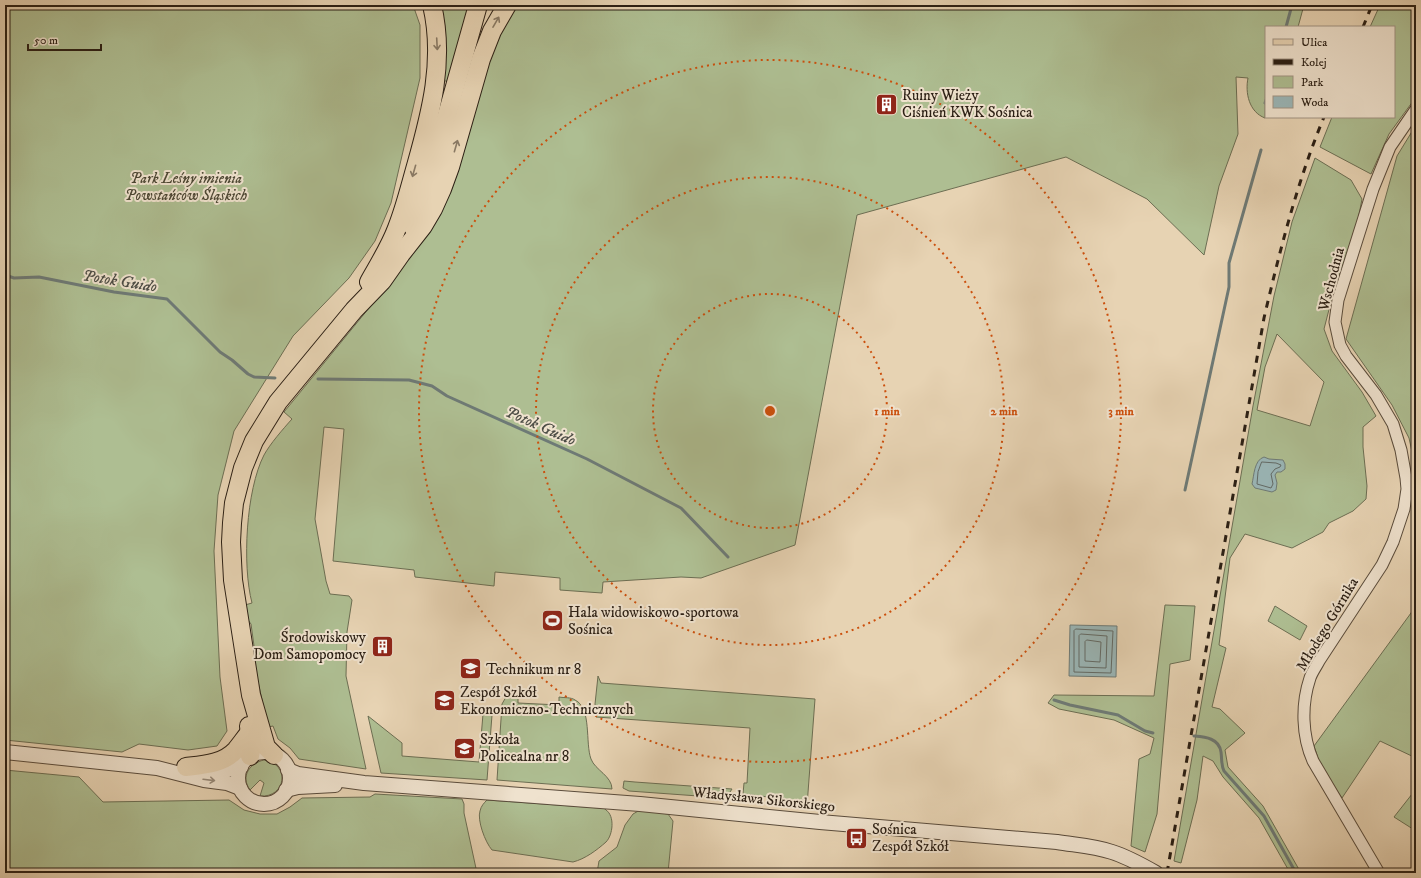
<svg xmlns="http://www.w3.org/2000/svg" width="1421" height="878" font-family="'IM FELL DW Pica',serif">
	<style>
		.green { fill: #aebe92; stroke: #6c6e53; fill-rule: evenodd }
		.water { fill: #9ab6b7; stroke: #6e7a76 }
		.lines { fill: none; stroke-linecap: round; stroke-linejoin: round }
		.shore { stroke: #626a66; stroke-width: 1 }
		.stream { stroke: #6e7a76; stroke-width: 3 }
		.minor-casing { stroke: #5a4c3c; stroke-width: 13 }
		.tertiary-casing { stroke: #5a4c3c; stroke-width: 16 }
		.primary-casing { stroke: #2b1f14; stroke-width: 20 }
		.minor { stroke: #efe2ce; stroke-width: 11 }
		.tertiary { stroke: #efe2ce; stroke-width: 14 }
		.primary { stroke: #e7d3b3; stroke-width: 18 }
		.rail { stroke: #2b1f14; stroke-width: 3; stroke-dasharray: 7 7; stroke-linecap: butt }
		.oneway { stroke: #897964 }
		.oneway2 { stroke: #978a7a }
		.ring { fill: none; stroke: #cc500d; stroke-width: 2; stroke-dasharray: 2 4 }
		.labels { text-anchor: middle; stroke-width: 4; stroke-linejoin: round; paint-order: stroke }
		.poi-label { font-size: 15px; fill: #2b1f14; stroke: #efe2ce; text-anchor: start }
		.park-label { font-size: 15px; font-style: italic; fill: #4c4734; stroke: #efe2ce }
		.street-label { font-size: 15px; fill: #2b1f14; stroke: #efe2ce }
		.water-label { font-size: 16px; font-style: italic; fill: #4c4c45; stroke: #efe2ce }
		.centre { fill: #cc500d; stroke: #efe2ce; stroke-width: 2 }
		.ring-label { font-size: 12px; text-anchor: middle; font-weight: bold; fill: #cc500d; stroke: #efe2ce; stroke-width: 4; stroke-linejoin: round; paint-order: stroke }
	</style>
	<rect width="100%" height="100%" fill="#e7d3b3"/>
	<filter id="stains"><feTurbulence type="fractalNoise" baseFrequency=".005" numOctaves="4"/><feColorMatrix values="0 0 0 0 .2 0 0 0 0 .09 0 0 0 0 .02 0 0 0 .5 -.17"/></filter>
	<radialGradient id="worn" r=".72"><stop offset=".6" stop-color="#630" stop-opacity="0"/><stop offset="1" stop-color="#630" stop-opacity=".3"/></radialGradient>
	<!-- green -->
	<g class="green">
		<polygon points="5,5 413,5 420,25 420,78 391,203 375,241 349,278 293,336 234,431 218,495 214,551 220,677 227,731 217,746 188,750 139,744 122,752 5,740"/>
		<polygon points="437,5 471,5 450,82 441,80"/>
		<path d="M 513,5 L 1304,5 L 1298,27 L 1266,27 L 1265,118 C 1249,112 1245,93 1248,78 L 1236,77 L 1238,134 L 1219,186 L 1204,255 L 1147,199 L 1066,157 L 857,215 L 795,545 L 701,578 L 681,577 L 603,582 L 602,593 L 560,590 L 560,578 L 495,572 L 494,586 L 415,577 L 414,570 L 333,561 L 344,429 L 324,427 L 315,519 L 326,581 L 330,594 L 349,596 L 352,600 L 347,632 L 346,676 L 366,769 L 299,759 L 290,748 L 278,739 L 273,726 L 268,727 L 253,659 L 255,653 L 251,624 L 248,620 L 245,605 L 252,603 C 242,565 246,490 264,455 C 270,444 283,429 292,419 L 284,412 L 387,286 Z"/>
		<polygon points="1380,5 1416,5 1416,97 1389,134 1371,174 1320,147 1332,117 1394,117 1394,27 1370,27"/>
		<polygon points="1416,125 1416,470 1409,438 1392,405 1346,339 1397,156"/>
		<path d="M 1315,158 L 1351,180 L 1362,199 L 1358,220 L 1333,294 L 1324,329 L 1332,351 L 1362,392 L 1376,416 L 1363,427 L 1363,447 L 1367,486 L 1366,499 L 1353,511 L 1329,523 L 1323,532 L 1292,548 L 1245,534 L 1230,558 L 1219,645 L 1226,648 L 1212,707 L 1220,709 L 1245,733 L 1225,750 L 1228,767 L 1263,806 L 1301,873 L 1288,873 L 1289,871 L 1259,818 L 1223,777 L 1213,761 L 1203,756 L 1197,800 L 1181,863 L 1174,861 L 1253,406 L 1274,296 L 1292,222 ZM 1277,334 L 1324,382 L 1310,426 L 1257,410 L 1265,367 Z"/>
		<polygon points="1416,604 1416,758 1380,741 1342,798 1321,767 1314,746 1411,613"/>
		<polygon points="1165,605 1195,606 1190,660 1170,664 1157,814 1145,852 1131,846 1139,759 1150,754 1154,738 1114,720 1059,709 1048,703 1054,695 1154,696"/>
		<polygon points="1275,606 1307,626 1300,640 1268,621"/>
		<polygon points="598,676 601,683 815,699 807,806 785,799 743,794 744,783 747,783 750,728 596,717 595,704"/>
		<path d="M 518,695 L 518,703 L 559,705 L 559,697 C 564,698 571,697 575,700 C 592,708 585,743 591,759 C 595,770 612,776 612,789 L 497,780 L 502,704 L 506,697 Z"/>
		<polygon points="483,714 492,715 487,780 381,773 368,716 402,743 402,756 479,762"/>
		<path d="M 264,760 C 291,764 286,798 260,796 L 264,783 L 260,780 L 250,790 C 240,776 250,763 264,760 Z"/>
		<polygon points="5,770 79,777 103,802 229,800 244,810 260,814 277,814 290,807 302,798 370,797 375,794 462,799 464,804 464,813 477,873 5,873"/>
		<polygon points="624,781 635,782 732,789 726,798 629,791 623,788"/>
		<polygon points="1416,789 1416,831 1394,817"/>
		<path d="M 487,800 L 600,808 C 602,808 605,808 606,810 C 615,816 613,835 606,842 C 597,850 585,859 573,862 L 492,850 C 485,842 477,820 480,811 C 481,806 484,803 487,800 Z"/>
		<polygon points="640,810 668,814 673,821 668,873 597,873 599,861 617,847 625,825 633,814"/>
	</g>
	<!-- water -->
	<g class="water">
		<path d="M 1264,457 L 1269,459 L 1283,460 L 1285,464 L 1285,469 L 1281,472 L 1277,472 L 1275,475 L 1277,483 L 1276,490 L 1272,492 L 1255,488 L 1252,484 C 1254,476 1254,460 1264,457 Z"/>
		<polygon points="1070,625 1117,626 1116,677 1069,676"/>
	</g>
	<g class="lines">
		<!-- shore -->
		<g class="shore">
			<polygon points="1262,462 1276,463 1281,465 1280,467 1275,469 1271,474 1273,484 1271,488 1257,484 1258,472"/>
			<polygon points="1076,629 1113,631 1111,673 1074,672 1074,631"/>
			<polygon points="1081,634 1107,636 1106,668 1079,667 1079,636"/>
			<polygon points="1087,640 1101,642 1100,662 1085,661 1085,642"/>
		</g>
		<!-- stream -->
		<g class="stream">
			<polyline points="1286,27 1292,5"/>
			<polyline points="1265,103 1266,100"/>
			<polyline points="5,275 14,278 39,277 114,292 167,299 220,352 232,360 248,374 254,377 275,378"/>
			<polyline points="318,379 409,380 432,386 447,396 587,459 681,508 728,557"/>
			<polyline points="1185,490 1229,287 1229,263 1261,150"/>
			<polyline points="1054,700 1070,705 1118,715 1145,731 1153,733"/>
			<path d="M 1194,736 C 1205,737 1219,738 1221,752 C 1222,759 1221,765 1224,771 L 1264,816 L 1296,873"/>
		</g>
		<defs>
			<path id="minor" d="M 1379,873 L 1313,761 C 1302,736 1301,705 1310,678 C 1312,672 1316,667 1319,661 L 1382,565 L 1393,542 L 1404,509 L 1407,489 L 1406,478 L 1401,450 L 1393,424 L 1376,395 L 1346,356 L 1340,345 L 1335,322 L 1338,300 L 1373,189 L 1390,147 L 1416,109"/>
			<g id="tertiary">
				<polyline points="5,752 157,768 204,780 227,783 240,788"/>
				<circle cx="264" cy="778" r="26"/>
				<polyline points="202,769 228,770 241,767"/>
				<path d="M 288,770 L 298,774 L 364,783 L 640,804 L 820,822 L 1057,842 C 1075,845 1094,846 1112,852 C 1128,857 1142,865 1156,873"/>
				<polyline points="286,790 298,787 335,785"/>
			</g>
			<g id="primary">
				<polyline points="412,226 429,179 478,5"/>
				<path d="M 369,282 C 379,264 390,247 397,228 C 405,208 410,187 416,166 C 431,113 445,60 432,5"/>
				<path d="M 249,726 C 250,737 253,745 250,756"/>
				<polyline points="274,755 266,747 251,695 233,580 231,542 232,523 234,503 243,468 254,441 278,402 354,310 382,281 401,254 423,226 433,209 442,189 450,167 481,59 492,31 507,5"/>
				<path d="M 186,767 C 204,765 223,764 236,750 C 241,744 245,738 250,732"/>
			</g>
		</defs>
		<!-- minor casing -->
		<use href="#minor" class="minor-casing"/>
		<!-- tertiary casing -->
		<use href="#tertiary" class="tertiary-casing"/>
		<!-- primary casing -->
		<use href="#primary" class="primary-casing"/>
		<!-- minor -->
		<use href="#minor" class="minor"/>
		<!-- tertiary -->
		<use href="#tertiary" class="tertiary"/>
		<!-- primary -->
		<use href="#primary" class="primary"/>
		<!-- rail -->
		<g class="rail">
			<polyline points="1363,27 1372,5"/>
			<path d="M 1167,873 L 1264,318 C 1280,250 1297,182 1324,117"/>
		</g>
	</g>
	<!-- one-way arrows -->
	<defs><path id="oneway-shaft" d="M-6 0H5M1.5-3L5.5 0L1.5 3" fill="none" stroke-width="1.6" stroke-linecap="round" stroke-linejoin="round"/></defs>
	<g class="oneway">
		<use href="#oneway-shaft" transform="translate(496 22) rotate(-60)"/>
		<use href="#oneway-shaft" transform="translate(437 44) rotate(87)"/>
		<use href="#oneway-shaft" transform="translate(456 146) rotate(-74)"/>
		<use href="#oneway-shaft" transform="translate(414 171) rotate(106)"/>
	</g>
	<use class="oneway2" href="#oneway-shaft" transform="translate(209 780) rotate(7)"/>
	<!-- distance rings -->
	<g class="ring">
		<circle cx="770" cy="411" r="117"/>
		<circle cx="770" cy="411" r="234"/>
		<circle cx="770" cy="411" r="351"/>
	</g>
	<!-- icons -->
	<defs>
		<symbol id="building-square" viewBox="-11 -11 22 22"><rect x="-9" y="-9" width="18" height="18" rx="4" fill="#8f2418" stroke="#efe2ce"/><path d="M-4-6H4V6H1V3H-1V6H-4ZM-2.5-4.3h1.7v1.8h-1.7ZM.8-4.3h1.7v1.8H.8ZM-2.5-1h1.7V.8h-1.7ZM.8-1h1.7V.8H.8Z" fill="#fff"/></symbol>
		<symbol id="stadium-square" viewBox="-11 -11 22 22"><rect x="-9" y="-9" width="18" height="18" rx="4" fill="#8f2418" stroke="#efe2ce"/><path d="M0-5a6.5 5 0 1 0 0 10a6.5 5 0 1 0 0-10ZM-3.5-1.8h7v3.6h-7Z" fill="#fff"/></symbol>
		<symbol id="school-square" viewBox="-11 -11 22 22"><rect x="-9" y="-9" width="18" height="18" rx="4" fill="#8f2418" stroke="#efe2ce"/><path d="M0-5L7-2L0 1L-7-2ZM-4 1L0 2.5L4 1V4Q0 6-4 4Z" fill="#fff"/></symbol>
		<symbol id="bus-square" viewBox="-11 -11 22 22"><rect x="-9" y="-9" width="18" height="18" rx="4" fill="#8f2418" stroke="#efe2ce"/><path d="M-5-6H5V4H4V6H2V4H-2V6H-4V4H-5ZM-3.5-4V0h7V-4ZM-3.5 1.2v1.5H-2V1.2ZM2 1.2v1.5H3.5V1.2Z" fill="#fff"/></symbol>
	</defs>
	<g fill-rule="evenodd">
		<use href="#building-square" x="874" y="92" width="25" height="25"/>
		<use href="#stadium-square" x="540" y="608" width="25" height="25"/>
		<use href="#building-square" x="370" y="634" width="25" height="25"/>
		<use href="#school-square" x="458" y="656" width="25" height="25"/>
		<use href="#school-square" x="432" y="688" width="25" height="25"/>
		<use href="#school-square" x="452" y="736" width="25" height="25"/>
		<use href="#bus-square" x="844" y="826" width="25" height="25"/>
	</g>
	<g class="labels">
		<!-- poi labels -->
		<g class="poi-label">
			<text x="902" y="100">Ruiny Wieży<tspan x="902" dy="17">Ciśnień KWK Sośnica</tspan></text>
			<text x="568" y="617">Hala widowiskowo-sportowa<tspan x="568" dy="17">Sośnica</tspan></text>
			<text x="366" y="642" text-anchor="end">Środowiskowy<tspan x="366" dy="17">Dom Samopomocy</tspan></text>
			<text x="486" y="674">Technikum nr 8</text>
			<text x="460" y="697">Zespół Szkół<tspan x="460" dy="17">Ekonomiczno-Technicznych</tspan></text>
			<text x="480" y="744">Szkoła<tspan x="480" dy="17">Policealna nr 8</tspan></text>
			<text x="872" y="834">Sośnica<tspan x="872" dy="17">Zespół Szkół</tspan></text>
		</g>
		<!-- park labels -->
		<g class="park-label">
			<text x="186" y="183">Park Leśny imienia<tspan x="186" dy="17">Powstańców Śląskich</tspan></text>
		</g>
		<!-- street labels -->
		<g class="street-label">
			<text transform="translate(1331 279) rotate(-75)" y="5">Wschodnia</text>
			<text transform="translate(1327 624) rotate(-59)" y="5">Młodego Górnika</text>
			<text transform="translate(764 799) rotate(6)" y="5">Władysława Sikorskiego</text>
		</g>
		<!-- water labels -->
		<g class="water-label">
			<text transform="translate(120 280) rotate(9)" y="6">Potok Guido</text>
			<text transform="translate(541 425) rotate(24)" y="6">Potok Guido</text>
		</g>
	</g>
	<circle cx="770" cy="411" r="6" class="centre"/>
	<g class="ring-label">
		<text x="887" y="415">1 min</text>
		<text x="1004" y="415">2 min</text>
		<text x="1121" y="415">3 min</text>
	</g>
	<!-- margin -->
	<rect width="1421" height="878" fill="none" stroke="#e7d3b3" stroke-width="20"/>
	<rect x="6" y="6" width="1409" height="866" fill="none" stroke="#2b1f14" stroke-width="2"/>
	<rect x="10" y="10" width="1401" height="858" fill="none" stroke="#2b1f14"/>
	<!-- legend -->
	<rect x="1265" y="26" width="130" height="92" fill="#efe2ce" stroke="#a19484"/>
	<rect x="1273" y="39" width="20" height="6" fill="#e7d3b3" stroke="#a19484"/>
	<text x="1301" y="46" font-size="12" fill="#2b1f14">Ulica</text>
	<rect x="1273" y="59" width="20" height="6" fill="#2b1f14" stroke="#a19484"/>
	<text x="1301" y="66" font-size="12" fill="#2b1f14">Kolej</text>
	<rect x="1273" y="76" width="20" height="12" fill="#aebe92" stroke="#a19484"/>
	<text x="1301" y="86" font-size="12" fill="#2b1f14">Park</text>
	<rect x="1273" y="96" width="20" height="12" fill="#9ab6b7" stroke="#a19484"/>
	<text x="1301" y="106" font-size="12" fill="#2b1f14">Woda</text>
	<!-- scale -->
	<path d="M28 44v6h73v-6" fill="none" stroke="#2b1f14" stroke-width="2"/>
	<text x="34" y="44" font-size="12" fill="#2b1f14" stroke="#efe2ce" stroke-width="3" paint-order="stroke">50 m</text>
	<rect width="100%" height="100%" filter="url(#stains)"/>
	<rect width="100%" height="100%" fill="url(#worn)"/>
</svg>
